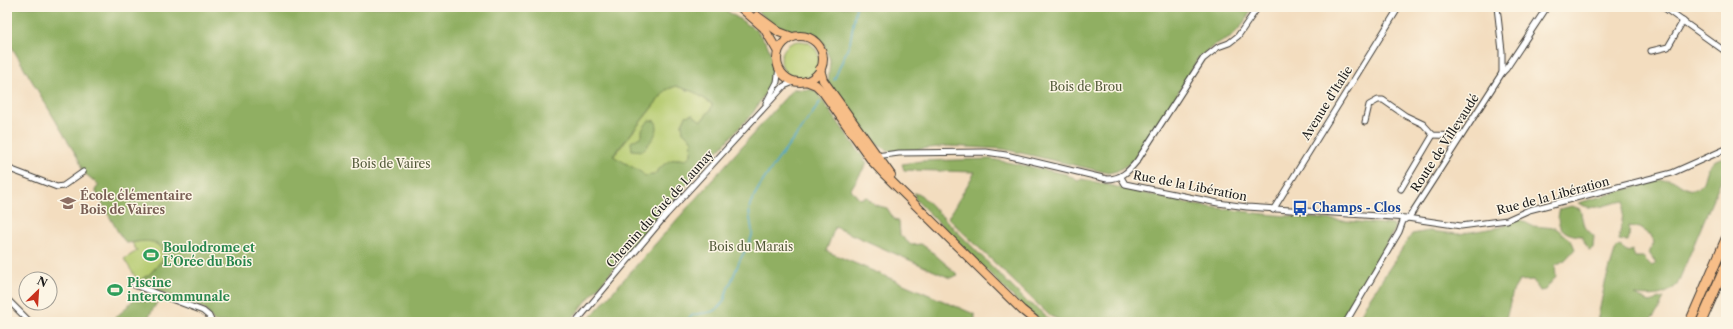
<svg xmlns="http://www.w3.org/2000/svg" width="1733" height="329" font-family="'Libre Caslon Text',serif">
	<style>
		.green { fill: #b5cb6f; stroke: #687446 }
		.forest { fill: #90af62; stroke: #56663f; fill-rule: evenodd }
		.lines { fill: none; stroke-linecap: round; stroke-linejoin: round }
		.stream { stroke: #4ba6c9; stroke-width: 1.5 }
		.minor-casing { stroke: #3c3934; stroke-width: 7 }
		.primary-casing { stroke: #3c3934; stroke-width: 10 }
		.motorway-casing { stroke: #3c3934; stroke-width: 11 }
		.minor { stroke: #fff; stroke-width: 5 }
		.primary { stroke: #f7be88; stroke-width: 8 }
		.motorway { stroke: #f7be88; stroke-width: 9 }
		.labels { text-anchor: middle; stroke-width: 3; stroke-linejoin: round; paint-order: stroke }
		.park-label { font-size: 12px; fill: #525939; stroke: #fcf5e5 }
		.street-label { font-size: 12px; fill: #1c1c1c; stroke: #fcf5e5 }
		.education-label { font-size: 12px; font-weight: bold; fill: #785e54; stroke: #fcf5e5; text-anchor: start }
		.transit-label { font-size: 12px; font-weight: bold; fill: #164399; stroke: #fcf5e5; text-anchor: start }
		.leisure-label { font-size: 12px; font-weight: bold; fill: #27864d; stroke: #fcf5e5; text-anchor: start }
	</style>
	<rect width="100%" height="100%" fill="#fcf5e5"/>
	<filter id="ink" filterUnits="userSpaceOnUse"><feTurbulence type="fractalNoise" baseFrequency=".025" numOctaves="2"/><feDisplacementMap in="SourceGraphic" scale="8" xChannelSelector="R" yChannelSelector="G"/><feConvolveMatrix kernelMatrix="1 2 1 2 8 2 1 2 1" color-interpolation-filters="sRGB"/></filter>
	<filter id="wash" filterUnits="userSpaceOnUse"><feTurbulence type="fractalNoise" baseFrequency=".012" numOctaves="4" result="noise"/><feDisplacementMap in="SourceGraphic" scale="16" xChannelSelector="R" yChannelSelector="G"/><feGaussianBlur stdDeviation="0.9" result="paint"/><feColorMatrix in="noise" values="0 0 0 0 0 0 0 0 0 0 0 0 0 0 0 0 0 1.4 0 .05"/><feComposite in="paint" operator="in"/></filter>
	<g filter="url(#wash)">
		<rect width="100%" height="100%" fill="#f3ddbf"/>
		<!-- green -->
		<g class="green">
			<circle cx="800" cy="60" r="19"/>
			<path d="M 676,86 L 694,92 L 712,104 L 711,109 L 701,121 L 686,116 L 682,124 L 683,132 L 692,140 L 691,155 L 685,160 C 670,156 663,165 654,175 L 645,176 L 641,172 L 613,157 L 666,90 Z"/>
			<path d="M 145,240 C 156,242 163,247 164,258 L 150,274 L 138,281 L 124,259 L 137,251 L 132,243 Z"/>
		</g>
		<!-- forest -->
		<g class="forest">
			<path d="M 7,7 L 721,7 L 756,30 L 767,44 L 774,63 L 774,78 L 753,113 L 657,217 L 569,322 L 214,322 L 205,309 L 141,284 L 138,281 L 150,274 L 164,258 C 161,235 142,242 126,243 L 118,232 L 95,190 L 99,185 L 83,172 L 79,160 L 7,39 ZM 676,86 L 694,92 L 712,104 L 711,109 L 701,121 L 692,114 L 686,116 L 682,124 L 683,132 L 692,140 L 691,155 L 685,160 C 670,156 663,165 654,175 L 645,176 L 641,172 L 613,156 L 666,90 Z"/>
			<polygon points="752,7 1253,7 1241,27 1230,38 1216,44 1198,58 1184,84 1132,162 1117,171 1109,173 1003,149 948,146 892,152 876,144 828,84 830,60 823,42 813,35 783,32"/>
			<polygon points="793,89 815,90 867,163 851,189 859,199 867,197 875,205 887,208 894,219 899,222 900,235 911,245 921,244 930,250 958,275 950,278 835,227 826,251 974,314 976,322 586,322"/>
			<path d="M 649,120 L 655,121 C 662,131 649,143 643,151 L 632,150 L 631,142 L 642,136 L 642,130 Z"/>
			<path d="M 1724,157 L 1726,158 L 1726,168 L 1677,285 C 1663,298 1651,296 1634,295 L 1650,302 L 1664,298 C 1660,306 1658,315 1650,319 C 1640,326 1610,322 1597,322 L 1605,283 L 1616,248 L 1620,246 L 1628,252 L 1632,250 L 1635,257 L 1643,257 L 1652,266 L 1656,263 L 1649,253 L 1654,243 L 1651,235 L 1640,228 L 1629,226 L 1630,234 L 1628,241 L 1619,240 L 1625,201 C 1606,203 1595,213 1578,203 L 1660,180 C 1662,180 1666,179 1669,179 C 1678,181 1685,192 1695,189 C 1711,184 1697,164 1724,157 Z"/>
			<polygon points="991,159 1066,174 1078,181 1082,179 1195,205 1264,214 1394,225 1395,229 1340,322 1065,322 1050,316 948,218 975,172 904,170 902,164 921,161"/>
			<path d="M 914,193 L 921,195 L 1028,303 C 1035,306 1046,315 1050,322 L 1043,322 L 1025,309 L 915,199 Z"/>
			<path d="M 1572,206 L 1580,209 L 1584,227 L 1594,236 L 1593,248 L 1589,250 L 1581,236 C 1563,235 1554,226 1560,209 Z"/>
			<polygon points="1517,218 1532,226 1556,228 1572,242 1575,249 1564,261 1555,265 1556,276 1545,290 1540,291 1533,280 1519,281 1513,291 1506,319 1498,322 1480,315 1475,322 1357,322 1366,304 1412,234 1429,231 1458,234 1501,227"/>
			<polygon points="150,293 158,296 159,299 149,316 151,322 110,322 123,311 134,299 146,301"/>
		</g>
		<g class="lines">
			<!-- stream -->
			<g class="stream">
				<polyline points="834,80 850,43 856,7"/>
				<path d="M 686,322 C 695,306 711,321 723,302 C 726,298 726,292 728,288 C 733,279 736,269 740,260 C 744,252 750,244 752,235 C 753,225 746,212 751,202 C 769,166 799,136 820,102"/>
			</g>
		</g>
	</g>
	<g filter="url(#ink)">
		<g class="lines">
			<defs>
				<g id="minor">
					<polyline points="1663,7 1726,52"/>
					<polyline points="1651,51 1668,47 1683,21"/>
					<polyline points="1502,73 1506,69 1547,7"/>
					<polyline points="766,103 777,82 779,67"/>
					<polyline points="1365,122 1369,105 1378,100 1383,100 1406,116 1423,124 1433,135 1461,136"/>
					<path d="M 876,156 L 899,153 L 986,152 L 1006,155 L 1107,179 C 1121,179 1128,172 1137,161 L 1203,59 L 1218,47 L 1229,43 L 1238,36 L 1258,7"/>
					<polyline points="7,168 57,187 63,186 83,172"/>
					<polyline points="1121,177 1125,184 1218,203 1247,207 1407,218 1461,226 1507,220 1529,210 1672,173 1726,149"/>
					<polyline points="1401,189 1433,135"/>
					<polyline points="1273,210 1399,7"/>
					<polyline points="134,285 203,311 209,316 212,322"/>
					<polyline points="7,299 30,322"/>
					<polyline points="576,322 666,215 784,86 796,81"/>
					<polyline points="1346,322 1399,232 1403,221 1410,216 1502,73 1502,51 1497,7"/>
				</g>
				<g id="primary">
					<polyline points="740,7 764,28 778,52"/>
					<polyline points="757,16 779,32 792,37"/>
					<circle cx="800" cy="59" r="23"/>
					<polyline points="820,69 823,80 891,175"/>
					<polyline points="806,81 816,85 823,92 872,161 885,175 1022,310 1037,322"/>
				</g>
				<g id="motorway">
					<polyline points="1690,322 1726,239"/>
					<polyline points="1701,322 1726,265"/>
				</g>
			</defs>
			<!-- minor casing -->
			<use href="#minor" class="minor-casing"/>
			<!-- primary casing -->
			<use href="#primary" class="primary-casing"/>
			<!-- motorway casing -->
			<use href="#motorway" class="motorway-casing"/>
			<!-- minor -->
			<use href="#minor" class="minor"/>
			<!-- primary -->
			<use href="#primary" class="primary"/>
			<!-- motorway -->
			<use href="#motorway" class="motorway"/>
		</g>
	</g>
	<!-- icons -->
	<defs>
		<symbol id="school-bare" viewBox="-9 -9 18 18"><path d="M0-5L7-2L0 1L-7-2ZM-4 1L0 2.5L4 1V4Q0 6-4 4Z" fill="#8d6e63" stroke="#fcf5e5" stroke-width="2.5" paint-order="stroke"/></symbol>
		<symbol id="bus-bare" viewBox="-9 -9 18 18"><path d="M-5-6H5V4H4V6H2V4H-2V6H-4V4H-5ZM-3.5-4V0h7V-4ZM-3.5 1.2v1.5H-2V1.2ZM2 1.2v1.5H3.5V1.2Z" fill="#1a4fb4" stroke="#fcf5e5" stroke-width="2.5" paint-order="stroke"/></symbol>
		<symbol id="stadium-bare" viewBox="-9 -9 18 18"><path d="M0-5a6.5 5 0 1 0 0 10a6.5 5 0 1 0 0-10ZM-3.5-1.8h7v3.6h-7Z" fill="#2e9e5b" stroke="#fcf5e5" stroke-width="2.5" paint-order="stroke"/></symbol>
	</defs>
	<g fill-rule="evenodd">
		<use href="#school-bare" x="57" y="192" width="22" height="22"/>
		<use href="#bus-bare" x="1289" y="197" width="22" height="22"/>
		<use href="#stadium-bare" x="140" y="244" width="22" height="22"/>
		<use href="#stadium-bare" x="104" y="279" width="22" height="22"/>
	</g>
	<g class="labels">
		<!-- park labels -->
		<g class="park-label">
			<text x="1086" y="91">Bois de Brou</text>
			<text x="391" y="168">Bois de Vaires</text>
			<text x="751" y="251">Bois du Marais</text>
		</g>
		<!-- street labels -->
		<g class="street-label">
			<text transform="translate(1327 103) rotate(-58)" y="4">Avenue d'Italie</text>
			<text transform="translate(1445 143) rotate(-57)" y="4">Route de Villevaudé</text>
			<text transform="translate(1190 186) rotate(11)" y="4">Rue de la Libération</text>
			<text transform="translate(1553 196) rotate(-15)" y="4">Rue de la Libération</text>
			<text transform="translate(660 209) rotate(-48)" y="4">Chemin du Gué de Launay</text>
		</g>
		<!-- education labels -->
		<g class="education-label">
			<text x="80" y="200">École élémentaire<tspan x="80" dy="14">Bois de Vaires</tspan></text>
		</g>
		<!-- transit labels -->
		<g class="transit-label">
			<text x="1312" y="212">Champs - Clos</text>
		</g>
		<!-- leisure labels -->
		<g class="leisure-label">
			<text x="163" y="252">Boulodrome et<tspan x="163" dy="14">L’Orée du Bois</tspan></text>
			<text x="127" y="287">Piscine<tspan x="127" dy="14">intercommunale</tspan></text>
		</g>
	</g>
	<!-- margin -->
	<rect width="1733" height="329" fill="none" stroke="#fcf5e5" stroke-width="24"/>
	<!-- north arrow -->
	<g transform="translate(38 291) rotate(25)"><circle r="19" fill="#fcf5e5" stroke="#a29e95"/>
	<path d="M0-3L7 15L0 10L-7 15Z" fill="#c8321e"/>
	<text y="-6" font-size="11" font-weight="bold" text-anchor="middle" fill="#1c1c1c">N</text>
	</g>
</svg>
